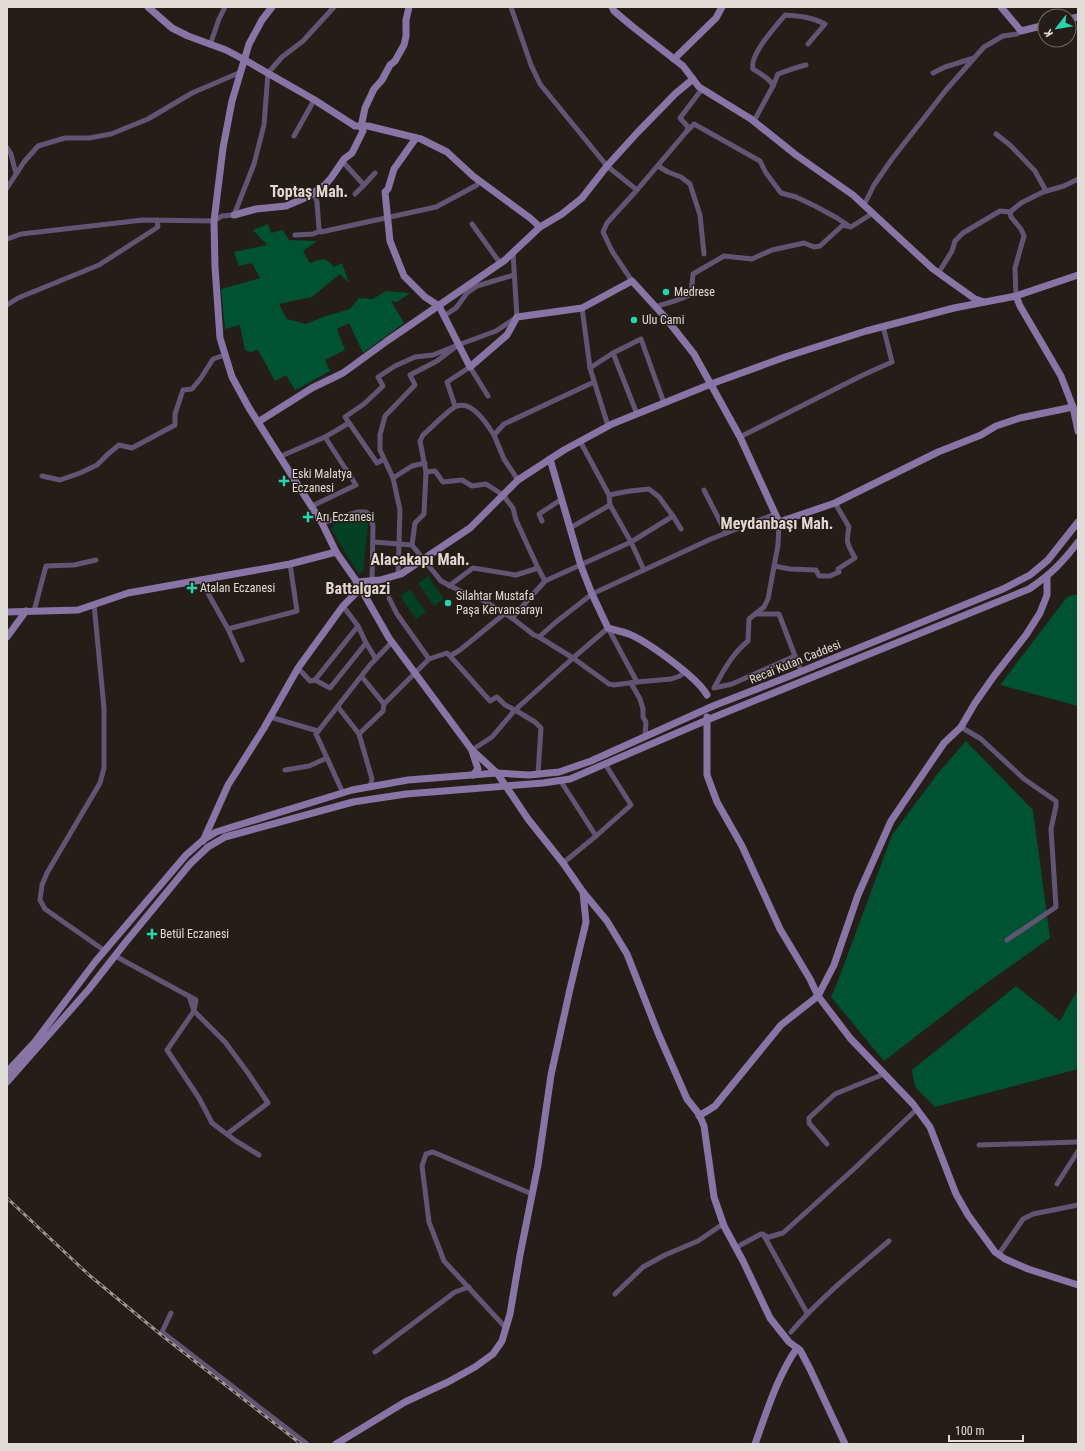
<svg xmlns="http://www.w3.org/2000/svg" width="1085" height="1451" font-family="'Roboto Condensed',sans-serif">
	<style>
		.green { fill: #034026 }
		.forest { fill: #005332 }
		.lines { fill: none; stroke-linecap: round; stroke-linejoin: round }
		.street { stroke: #625574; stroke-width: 5 }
		.secondary { stroke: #8874a5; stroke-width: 7 }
		.rail-casing { stroke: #9d9692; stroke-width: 3 }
		.rail { stroke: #251d18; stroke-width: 1.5; stroke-dasharray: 4.5; stroke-linecap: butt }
		.poi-dot { fill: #25d5ae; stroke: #251d18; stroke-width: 1.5 }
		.labels { text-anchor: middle; stroke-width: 3; stroke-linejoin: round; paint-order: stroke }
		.poi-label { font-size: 12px; fill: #e1dbd8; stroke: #251d18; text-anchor: start }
		.street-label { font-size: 12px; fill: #e1dbd8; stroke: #251d18 }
		.district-label { font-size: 16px; font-weight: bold; fill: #e2d7d0; stroke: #251d18 }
	</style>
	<rect width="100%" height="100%" fill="#251d18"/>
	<!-- green -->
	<g class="green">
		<polygon points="362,515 367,518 368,525 363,572 361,573 358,573 331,529 334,524 355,516"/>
		<polygon points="428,576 444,599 434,606 418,583"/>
		<polygon points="410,589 426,612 416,619 400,596"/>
	</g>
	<!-- forest -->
	<g class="forest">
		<path d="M 268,224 L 271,233 L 283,230 L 289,240 L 317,241 L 303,251 L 310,263 C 323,259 324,256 334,267 L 342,263 L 349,283 L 340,274 L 312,297 L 279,304 L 287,319 L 306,324 L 326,316 L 350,309 L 359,298 L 373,299 L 386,291 L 410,293 L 397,302 L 391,301 L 404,323 L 363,353 L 349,323 L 337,329 L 345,350 L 325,360 L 330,371 L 305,385 L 295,390 L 286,375 L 275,381 L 258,350 L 251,352 L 245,350 L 240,325 L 225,329 L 221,289 L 260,278 L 252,263 L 239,266 L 234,252 L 267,245 L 253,230 Z"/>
		<polygon points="1078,594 1078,706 1000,685 1067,597"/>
		<polygon points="966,741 1033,810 1050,938 967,997 884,1061 831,997 836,986 892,835 938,773"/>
		<polygon points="1016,986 1060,1021 1078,989 1078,1069 935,1107 915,1087 912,1070"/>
	</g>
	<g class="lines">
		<!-- street -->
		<g class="street">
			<polyline points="511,7 531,65 540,84 607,166 637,190 687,131 688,127 680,118 702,89"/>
			<polyline points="210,45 219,19 225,7"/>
			<polyline points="933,73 945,67 974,58"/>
			<path d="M 773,86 L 778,74 C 787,71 796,67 806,65"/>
			<path d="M 754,121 L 773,86 C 770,78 760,74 753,69 C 749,55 776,26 785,15 C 799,16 812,17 825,24 L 808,44"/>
			<polyline points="687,131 694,124 760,161 766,173 781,193 796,197 815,206 837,218 849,226"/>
			<polyline points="996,134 1010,145 1035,171 1046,191"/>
			<polyline points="294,136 312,104 313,99"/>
			<polyline points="7,148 11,154 16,174"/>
			<polyline points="343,162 364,185 355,194"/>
			<polyline points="658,166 668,172 681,177 690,184 700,215 704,254"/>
			<polyline points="364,185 375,173"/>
			<polyline points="7,188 24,162 38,146 65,138 89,138 111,134 148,119 192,93 241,72"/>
			<polyline points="314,193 317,202 319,229 321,232 436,207 477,185 478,180"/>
			<polyline points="864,205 874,185 892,159 946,90 984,47 1003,36 1017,34 1021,31"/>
			<polyline points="472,224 500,263"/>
			<polyline points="295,235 313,234 320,231"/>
			<polyline points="7,239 21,234 143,220 214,221 222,216 234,215 254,164 264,125 268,73 282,57 303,41 334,7"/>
			<polyline points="939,272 952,251 955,241 963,233 1000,211 1010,212"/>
			<polyline points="632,281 612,251 603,232 607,223 637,190"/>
			<polyline points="1016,296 1015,268 1024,236 1021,229 1011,217 1010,212 1021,203 1043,192 1064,186 1078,179"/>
			<polyline points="7,305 18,298 99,265 158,227 157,220"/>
			<path d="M 656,307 C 666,303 682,300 691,294 L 693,274 L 724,256 L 752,259 L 772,250 L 804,243 L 814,247 L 820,246 L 843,225 L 851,227 L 873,213"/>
			<polyline points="582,308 590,368 608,426"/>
			<polyline points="444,316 456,308 467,293 477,286 514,275"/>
			<polyline points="458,345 496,331 517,317 513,253"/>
			<polyline points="613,353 641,339 664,403"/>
			<polyline points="590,368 613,353 637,414"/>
			<polyline points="455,406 447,382 470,367 488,396"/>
			<polyline points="325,437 349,423"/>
			<polyline points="740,437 863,375 892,362 883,326"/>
			<polyline points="279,457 325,437 356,485 312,506"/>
			<polyline points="384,459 377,463 345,417 364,404 383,386 378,377 395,366 415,357 433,355 458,345 437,361 410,375 415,385 385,416 380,435 380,450 393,478 412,466 425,463"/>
			<polyline points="426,472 435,471 443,482 462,480 472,486 486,484 503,495 513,508 516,520 538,568 516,575 473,568 449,586"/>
			<polyline points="42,476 60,480 80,473 97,465 108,454 119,445 132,448 175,425 175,414 183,390 192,389 201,378 213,359 225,355"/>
			<polyline points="393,478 400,510 398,575"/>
			<polyline points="518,480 504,459 494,435 504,424 594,382"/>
			<polyline points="704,490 726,533"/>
			<polyline points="610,505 631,542 644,570"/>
			<polyline points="673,516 681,529"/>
			<polyline points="542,521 539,514 562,499"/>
			<path d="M 779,522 L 778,545 L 768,599 L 764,607 L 749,619 L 748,641 C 733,653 723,671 714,688 L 732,684 L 795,656 L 801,671"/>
			<polyline points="322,523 358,512 366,512 370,515 373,526 372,580"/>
			<polyline points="570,528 610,505 609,495 580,441"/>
			<polyline points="373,542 412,545 441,581 466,594 476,596 512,618 534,635 539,637 556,622 592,594 711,539 775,514"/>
			<path d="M 412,545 L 415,523 L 424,514 L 426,472 L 420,441 L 423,435 C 430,429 450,408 457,406 C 473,401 487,424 494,435"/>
			<path d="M 774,566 L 790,569 L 816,570 L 819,576 L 830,576 L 839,572 L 838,569 L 855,558 C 847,543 846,544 849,527 L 835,503"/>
			<polyline points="538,568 545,581 631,542 673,516 659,497 649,489 630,491 609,495"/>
			<polyline points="200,579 228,629 297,611 290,564"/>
			<polyline points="389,598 397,614 429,659"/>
			<polyline points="94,604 104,708 104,768 100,783 47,873 42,885 40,900 45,909 105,951"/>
			<polyline points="343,606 358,626 315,680 330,688 366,643 376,659"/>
			<polyline points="34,611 46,566 74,565 96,560"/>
			<polyline points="755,614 779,614 795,656"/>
			<polyline points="512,618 545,581"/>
			<polyline points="358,626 366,643"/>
			<polyline points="228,629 242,660"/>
			<polyline points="539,637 573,658 609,684 614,685 637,682 671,679 680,676 684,672"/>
			<polyline points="298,668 310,681 315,680"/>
			<polyline points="362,677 384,704 429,659 447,653 450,656"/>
			<polyline points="631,683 640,699 643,709 643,717 646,722 645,736"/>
			<polyline points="338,707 359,734 372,779 370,787"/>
			<polyline points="270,717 318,731"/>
			<polyline points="961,727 981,739 1024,779 1056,801 1056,806 1051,829 1056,907 1007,940"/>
			<polyline points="359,734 383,711 384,704"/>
			<polyline points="472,750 492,737 515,710 505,705 497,697 490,701 450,656 460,650 504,614"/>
			<polyline points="285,770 309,766 327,758"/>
			<polyline points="538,774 541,728 535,722 515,710 573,658 608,628 637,682"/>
			<polyline points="560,780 596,836"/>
			<polyline points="343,793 316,734 370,665 392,642"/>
			<polyline points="563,863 596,836 631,805 605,764"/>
			<polyline points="115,956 196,1000 194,1011 167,1050 199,1098 212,1123 236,1141 259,1155"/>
			<polyline points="189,996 194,1011 225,1042 248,1073 268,1103 227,1134"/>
			<polyline points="827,1144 809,1123 809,1118 835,1094 884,1074"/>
			<polyline points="979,1145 1078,1142"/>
			<polyline points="1057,1184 1078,1151"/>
			<polyline points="763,1234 807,1313"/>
			<polyline points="735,1248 761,1234 769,1237 783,1233 856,1167 917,1109"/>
			<polyline points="999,1254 1023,1219 1033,1214 1078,1205"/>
			<polyline points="615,1294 643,1267 665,1255 698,1241 723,1224"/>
			<polyline points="171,1313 162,1332 307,1444"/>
			<polyline points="506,1328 444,1261 429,1222 422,1166 426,1154 433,1152 532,1194"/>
			<path d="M 791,1332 C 820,1298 855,1270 889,1241"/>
			<polyline points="375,1352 455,1292 469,1287"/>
		</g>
		<!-- secondary -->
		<g class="secondary">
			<polyline points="148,7 172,28 188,36 226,50 245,60 313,99 355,126 368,126 421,139 447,152 473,176 530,218 540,227"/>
			<polyline points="272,7 262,20 249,44 232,101 223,148 214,221 215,267 220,338 232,377 249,408 322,523 336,552 357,582 389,638 472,750 497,773 528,819 563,863 583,892 586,922 570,989 551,1075 538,1165 520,1255 510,1314 502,1341 493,1354 475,1367 448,1382 405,1402 336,1444"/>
			<polyline points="612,7 614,11 633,27 683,66 699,87 751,119 796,155 853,195 933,269 975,299 984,302"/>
			<polyline points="1001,7 1021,31 1045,25"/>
			<polyline points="1069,19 1078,17"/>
			<polyline points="674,59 716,18 722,7"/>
			<polyline points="416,138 394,169 388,189 385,192 390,241 404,276 425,297 439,306 470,367 507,335 517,317 582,308 632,281 664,316 694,354 740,437 779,522 835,503 938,452 981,435 996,426 1020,418 1073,407"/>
			<polyline points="234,215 256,209 286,206 307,197 325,185 331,178 344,159 352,153 363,131 361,127 365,108 374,89 382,80 390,65 395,61 404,45 406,36 406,20 409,7"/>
			<polyline points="1016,296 1020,306 1061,376 1073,407 1078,431"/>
			<polyline points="258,422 312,388 343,373 387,341 505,260 540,227 562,214 582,198 607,166 637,133 675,94 693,79"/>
			<path d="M 550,459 L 581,566 L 592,594 L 608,628 C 615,630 623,632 629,634 C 648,642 698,678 707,695"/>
			<polyline points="7,612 78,610 128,593 290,564 336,552"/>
			<polyline points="7,637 26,611"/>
			<polyline points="707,717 707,775 717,802 742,846 780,929 810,979 818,996 850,1038 913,1104 930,1127 956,1194 968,1215 995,1252 1005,1259 1028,1269 1078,1285"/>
			<polyline points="472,751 478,769 473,775"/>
			<polyline points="203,841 228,785 264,728 298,668 343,606 356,593 357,582 380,580 401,574 470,528 518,480 564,450 612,424 711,384 785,357 866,331 954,308 1016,296 1078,275"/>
			<polyline points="583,892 607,921 627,954 658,1033 687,1099 699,1114 704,1126 714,1197 724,1226 743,1261 770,1318 789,1342 800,1350 810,1369 845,1444"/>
			<polyline points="7,1072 34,1043 95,962 186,855 203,840 216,832 352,790 408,780 497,773 529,775 559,772 591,761 713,706 790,676 1003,589 1030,575 1048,560 1078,522"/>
			<path d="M 7,1082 L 89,989 L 125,943 L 190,864 L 208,847 L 225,837 L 353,802 L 406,794 L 543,783 L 570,779 L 707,720 L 1029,589 C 1050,575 1063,562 1078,542"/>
			<polyline points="699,1116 715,1106 781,1025 818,996 834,965 858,895 891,821 944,743 961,727 975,703 994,676 1026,635 1040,613 1047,595 1047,577"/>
			<path d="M 755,1444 C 767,1411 777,1377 797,1348"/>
		</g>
		<defs>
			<polyline id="rail" points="7,1198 89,1275 165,1338 301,1444"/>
		</defs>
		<!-- rail casing -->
		<use href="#rail" class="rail-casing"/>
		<!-- rail -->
		<use href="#rail" class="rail"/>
	</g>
	<!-- markers -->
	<g class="poi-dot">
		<circle cx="666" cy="292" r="4"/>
		<circle cx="634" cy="320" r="4"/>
		<path d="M282 475h4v4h4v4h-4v4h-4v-4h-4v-4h4z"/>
		<path d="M306 511h4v4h4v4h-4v4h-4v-4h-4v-4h4z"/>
		<path d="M190 582h4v4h4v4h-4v4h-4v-4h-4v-4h4z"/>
		<circle cx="448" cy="603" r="4"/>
		<path d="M150 928h4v4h4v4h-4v4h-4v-4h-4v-4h4z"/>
	</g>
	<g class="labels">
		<!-- poi labels -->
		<g class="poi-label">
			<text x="674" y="296">Medrese</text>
			<text x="642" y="324">Ulu Cami</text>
			<text x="292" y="478">Eski Malatya<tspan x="292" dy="14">Eczanesi</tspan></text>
			<text x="316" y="521">Arı Eczanesi</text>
			<text x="200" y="592">Atalan Eczanesi</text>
			<text x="456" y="600">Silahtar Mustafa<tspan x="456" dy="14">Paşa Kervansarayı</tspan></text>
			<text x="160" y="938">Betül Eczanesi</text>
		</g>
		<!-- street labels -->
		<g class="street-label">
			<text transform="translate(795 662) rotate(-22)" y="4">Recai Kutan Caddesi</text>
		</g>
		<!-- district labels -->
		<g class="district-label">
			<text x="309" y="197">Toptaş Mah.</text>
			<text x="777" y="529">Meydanbaşı Mah.</text>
			<text x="420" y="565">Alacakapı Mah.</text>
			<text x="358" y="594">Battalgazi</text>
		</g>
	</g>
	<!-- border -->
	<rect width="1085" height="1451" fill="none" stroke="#e1dbd8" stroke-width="16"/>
	<!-- north arrow -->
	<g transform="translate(1057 28) rotate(239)"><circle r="19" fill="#251d18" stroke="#706965"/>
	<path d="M0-3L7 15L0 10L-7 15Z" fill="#25d5ae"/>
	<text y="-6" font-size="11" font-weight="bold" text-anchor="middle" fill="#e1dbd8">K</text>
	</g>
	<!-- scale -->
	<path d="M949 1435v6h74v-6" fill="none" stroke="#e1dbd8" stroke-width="2"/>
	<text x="955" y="1435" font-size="12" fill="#e1dbd8" stroke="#251d18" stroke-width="3" paint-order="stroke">100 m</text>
</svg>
